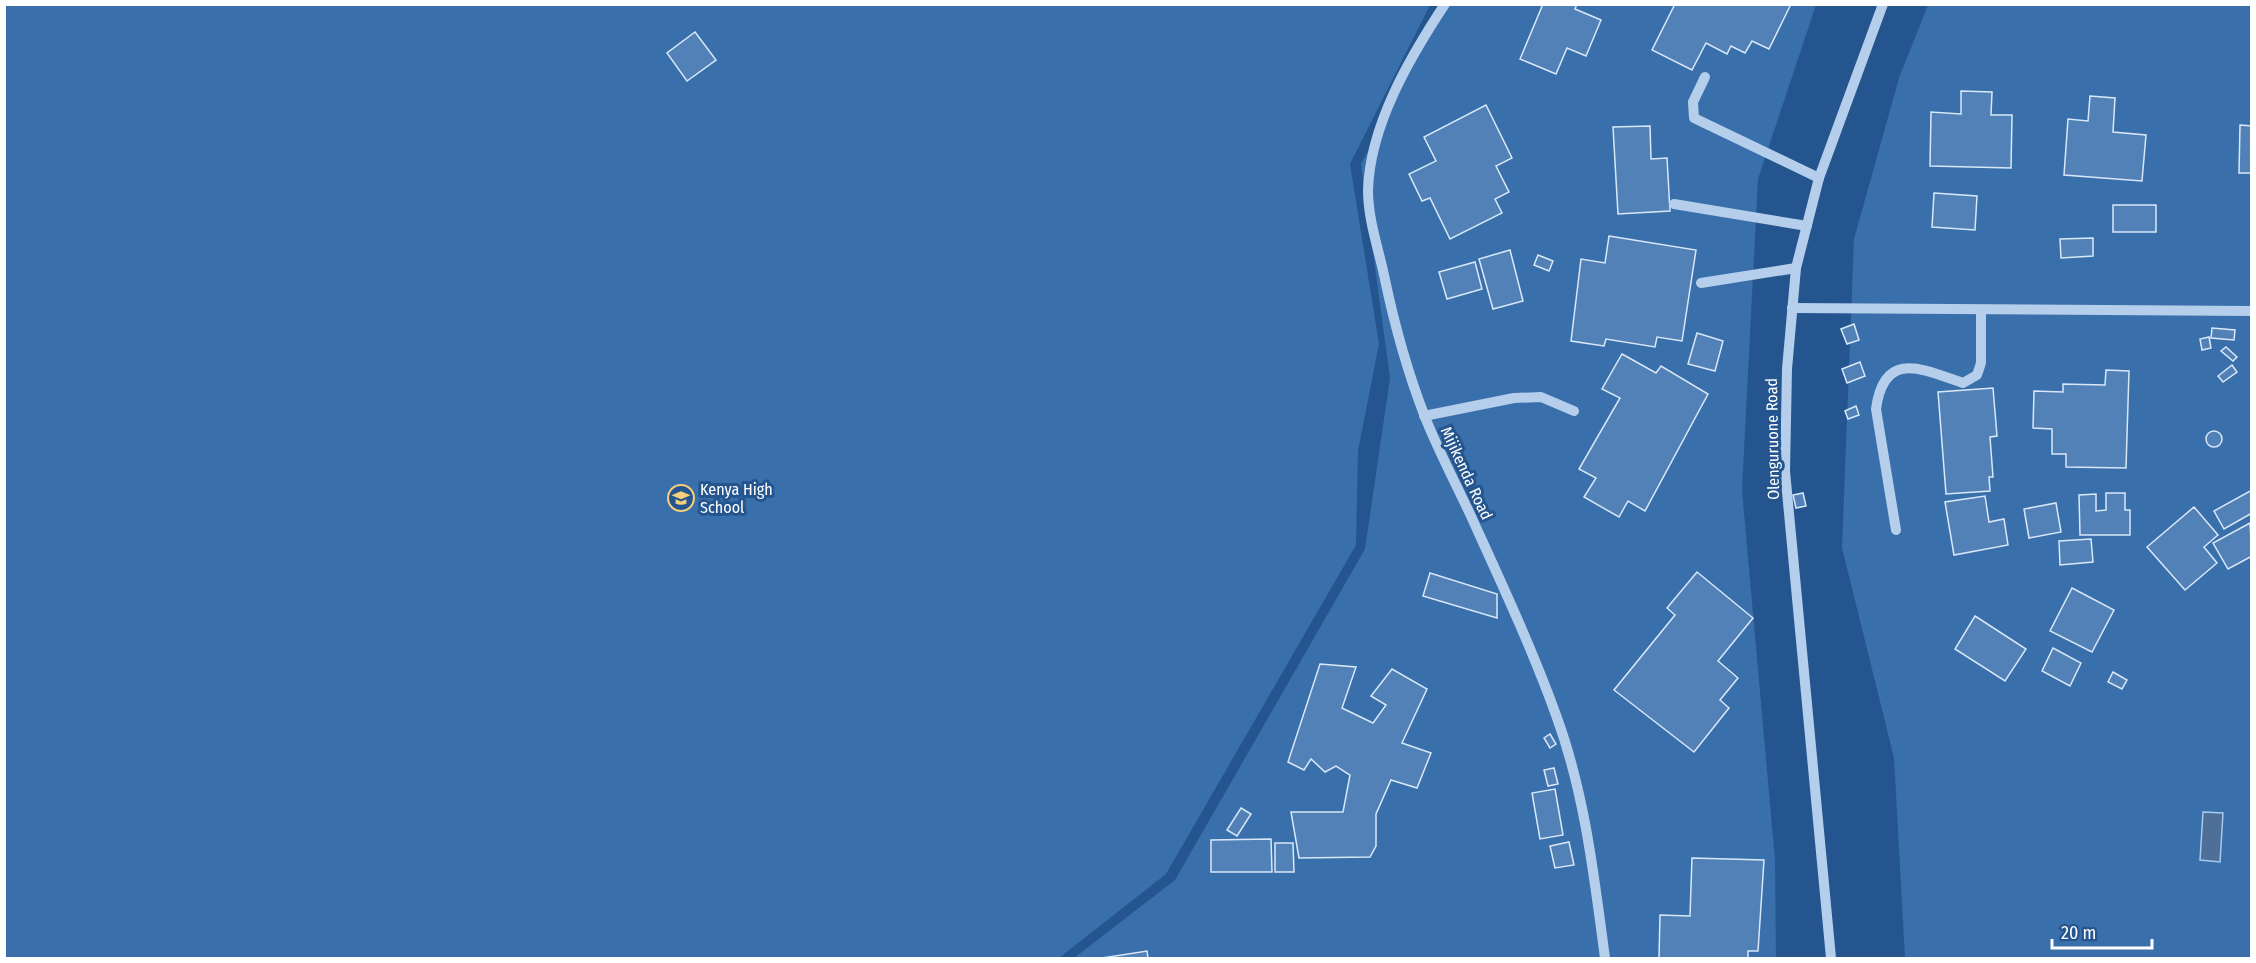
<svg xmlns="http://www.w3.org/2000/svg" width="2256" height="963" font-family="'Fira Sans Condensed',sans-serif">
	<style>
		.green { fill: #396faa }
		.water { fill: #4e6f98; stroke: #a9c9ec; stroke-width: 1.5 }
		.building { fill: #5181b6; stroke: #d9e8f8; stroke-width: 1.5 }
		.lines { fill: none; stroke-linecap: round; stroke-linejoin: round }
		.minor { stroke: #b5ceeb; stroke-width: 10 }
		.labels { text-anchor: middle; stroke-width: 6; stroke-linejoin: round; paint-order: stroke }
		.street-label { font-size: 16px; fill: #fff; stroke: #25558e }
		.poi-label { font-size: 16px; fill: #fff; stroke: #25558e; text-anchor: start }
	</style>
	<rect width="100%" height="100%" fill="#25558e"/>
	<!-- green -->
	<g class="green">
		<polygon points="5,5 1430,5 1350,164 1379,344 1358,451 1356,545 1166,874 1059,958 5,958"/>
		<polygon points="1444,5 1816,5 1758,179 1742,490 1775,860 1776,958 1074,958 1175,880 1365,549 1390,378 1361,164"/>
		<polygon points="1928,5 2251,5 2251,958 1905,958 1894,758 1842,548 1854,239 1899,78"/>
	</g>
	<!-- water -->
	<polygon class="water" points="2203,812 2223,813 2220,862 2200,860"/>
	<!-- building -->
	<g class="building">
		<polygon points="1543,4 1577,4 1575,9 1601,20 1586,56 1567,48 1556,74 1520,59"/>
		<polygon points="1675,4 1791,4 1769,49 1752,41 1745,53 1731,46 1727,54 1706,43 1692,70 1652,50"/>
		<polygon points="695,32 716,60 687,81 667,53"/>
		<polygon points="1961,91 1992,92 1991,115 2012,115 2011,168 1930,166 1931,112 1961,114"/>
		<polygon points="2090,96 2115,98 2113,132 2146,135 2142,181 2064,175 2068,119 2088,121"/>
		<polygon points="1486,105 1512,158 1496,166 1509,192 1495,199 1502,213 1450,239 1430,198 1422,201 1409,174 1436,161 1424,137"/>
		<polygon points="2240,125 2252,126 2252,173 2239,173"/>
		<polygon points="1650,126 1651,159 1667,158 1670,211 1618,214 1613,127"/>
		<polygon points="1934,193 1977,196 1975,230 1932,227"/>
		<rect x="2113" y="205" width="43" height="27"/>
		<polygon points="1609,236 1696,250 1682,341 1657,337 1655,347 1606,339 1604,346 1571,341 1581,259 1605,263"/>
		<polygon points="2093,238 2093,256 2061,258 2060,239"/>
		<polygon points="1510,250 1523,301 1493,309 1479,259"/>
		<polygon points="1538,255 1553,261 1549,271 1534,265"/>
		<polygon points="1475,262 1482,289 1447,299 1439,272"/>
		<polygon points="1854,324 1859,340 1847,344 1841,329"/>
		<polygon points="2212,328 2235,330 2234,340 2211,338"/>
		<polygon points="1697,333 1723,341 1715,371 1688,364"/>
		<polygon points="2209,337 2211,348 2202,350 2200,339"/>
		<polygon points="2226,347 2237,357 2233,361 2221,351"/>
		<polygon points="1622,354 1656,373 1661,366 1708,394 1645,511 1628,501 1619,517 1584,497 1596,478 1579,469 1620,398 1602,389"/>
		<polygon points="1860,362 1865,376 1847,383 1842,369"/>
		<polygon points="2232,365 2237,372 2223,382 2218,376"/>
		<polygon points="2106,370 2129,371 2126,468 2066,467 2066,454 2052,454 2052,429 2033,428 2034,391 2063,392 2063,384 2105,385"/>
		<polygon points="1993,388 1997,436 1990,437 1993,477 1989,477 1990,491 1946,494 1938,392"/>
		<polygon points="1856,406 1859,415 1848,419 1845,411"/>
		<circle cx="2214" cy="439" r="8"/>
		<polygon points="2252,490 2252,513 2224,529 2214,511"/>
		<polygon points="1803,493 1806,506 1796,508 1793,495"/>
		<polygon points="2106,493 2125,493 2125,510 2130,510 2130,535 2080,535 2079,495 2096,494 2096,511 2106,510"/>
		<polygon points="1985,496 1989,522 2004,519 2008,545 1954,555 1945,502"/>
		<polygon points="2056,503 2061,532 2029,538 2024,509"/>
		<polygon points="2194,507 2218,535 2204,547 2217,563 2185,590 2147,547"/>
		<polygon points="2250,523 2252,556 2228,569 2213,543"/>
		<polygon points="2091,539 2093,562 2060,565 2059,541"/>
		<polygon points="1697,572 1753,618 1718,661 1738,678 1720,700 1729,708 1694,752 1614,690 1675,615 1667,608"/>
		<polygon points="1430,573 1497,594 1497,618 1423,596"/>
		<polygon points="2072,588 2114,610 2092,652 2050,631"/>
		<polygon points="1975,616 2026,649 2005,681 1955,649"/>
		<polygon points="2053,648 2081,663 2070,686 2042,671"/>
		<polygon points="1320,664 1356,667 1342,708 1373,723 1386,705 1371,696 1392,669 1427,689 1402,743 1431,753 1417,788 1391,780 1376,814 1376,846 1370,857 1299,858 1291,812 1343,812 1350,775 1336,766 1325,772 1311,759 1304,770 1288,762"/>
		<polygon points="2113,672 2127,680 2122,689 2108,682"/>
		<polygon points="1550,734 1556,744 1550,748 1544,738"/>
		<polygon points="1554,768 1558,784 1548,786 1544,770"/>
		<polygon points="1555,789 1563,835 1540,839 1532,793"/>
		<polygon points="1241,808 1251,814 1237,836 1227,830"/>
		<polygon points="1271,839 1272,872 1211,872 1211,840"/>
		<polygon points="1569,842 1574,865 1555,868 1550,846"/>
		<polygon points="1275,843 1293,843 1294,872 1275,872"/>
		<polygon points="1692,858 1764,860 1758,951 1748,951 1748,958 1659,958 1660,915 1690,916"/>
		<polygon points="1147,951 1148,958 1102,958"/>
	</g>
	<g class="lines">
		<!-- minor -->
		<g class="minor">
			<path d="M 1445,4 C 1410,57 1370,125 1368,190 C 1368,219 1378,247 1384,275 C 1394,323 1407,371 1425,417 C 1438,450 1455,482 1470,514 C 1500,580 1531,646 1556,715 C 1585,794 1594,876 1605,958"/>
			<polyline points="1705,77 1693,102 1694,118 1819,178"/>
			<polyline points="1674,204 1807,226"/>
			<polyline points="1701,283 1796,268"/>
			<polyline points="1792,308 2252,311"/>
			<polyline points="1424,416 1514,398 1541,397 1574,411"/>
			<path d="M 1896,530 L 1876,409 C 1884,349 1922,369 1963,383 L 1977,375 L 1981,363 L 1981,310"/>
			<polyline points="1831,958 1785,471 1787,369 1796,268 1819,178 1883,4"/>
		</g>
	</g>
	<!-- icons -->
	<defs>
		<symbol id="school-ring" viewBox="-11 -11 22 22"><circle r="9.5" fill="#25558e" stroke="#f5cf79" stroke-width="1.5"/><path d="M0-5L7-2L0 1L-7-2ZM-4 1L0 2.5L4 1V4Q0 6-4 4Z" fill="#f5cf79"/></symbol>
	</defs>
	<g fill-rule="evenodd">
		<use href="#school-ring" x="666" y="483" width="30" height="30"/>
	</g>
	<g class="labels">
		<!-- street labels -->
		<g class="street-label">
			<text transform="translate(1772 439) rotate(-91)" y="6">Olenguruone Road</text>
			<text transform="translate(1467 473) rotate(65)" y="6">Mijikenda Road</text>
		</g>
		<!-- poi labels -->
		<g class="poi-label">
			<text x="700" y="495">Kenya High<tspan x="700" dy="18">School</tspan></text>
		</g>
	</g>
	<!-- border -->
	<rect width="2256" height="963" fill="none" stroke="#ffffff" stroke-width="12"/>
	<!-- scale -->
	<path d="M2052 939v9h100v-9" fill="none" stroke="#ffffff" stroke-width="3"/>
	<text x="2061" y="939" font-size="18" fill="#ffffff" stroke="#25558e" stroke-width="4.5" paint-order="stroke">20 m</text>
</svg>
